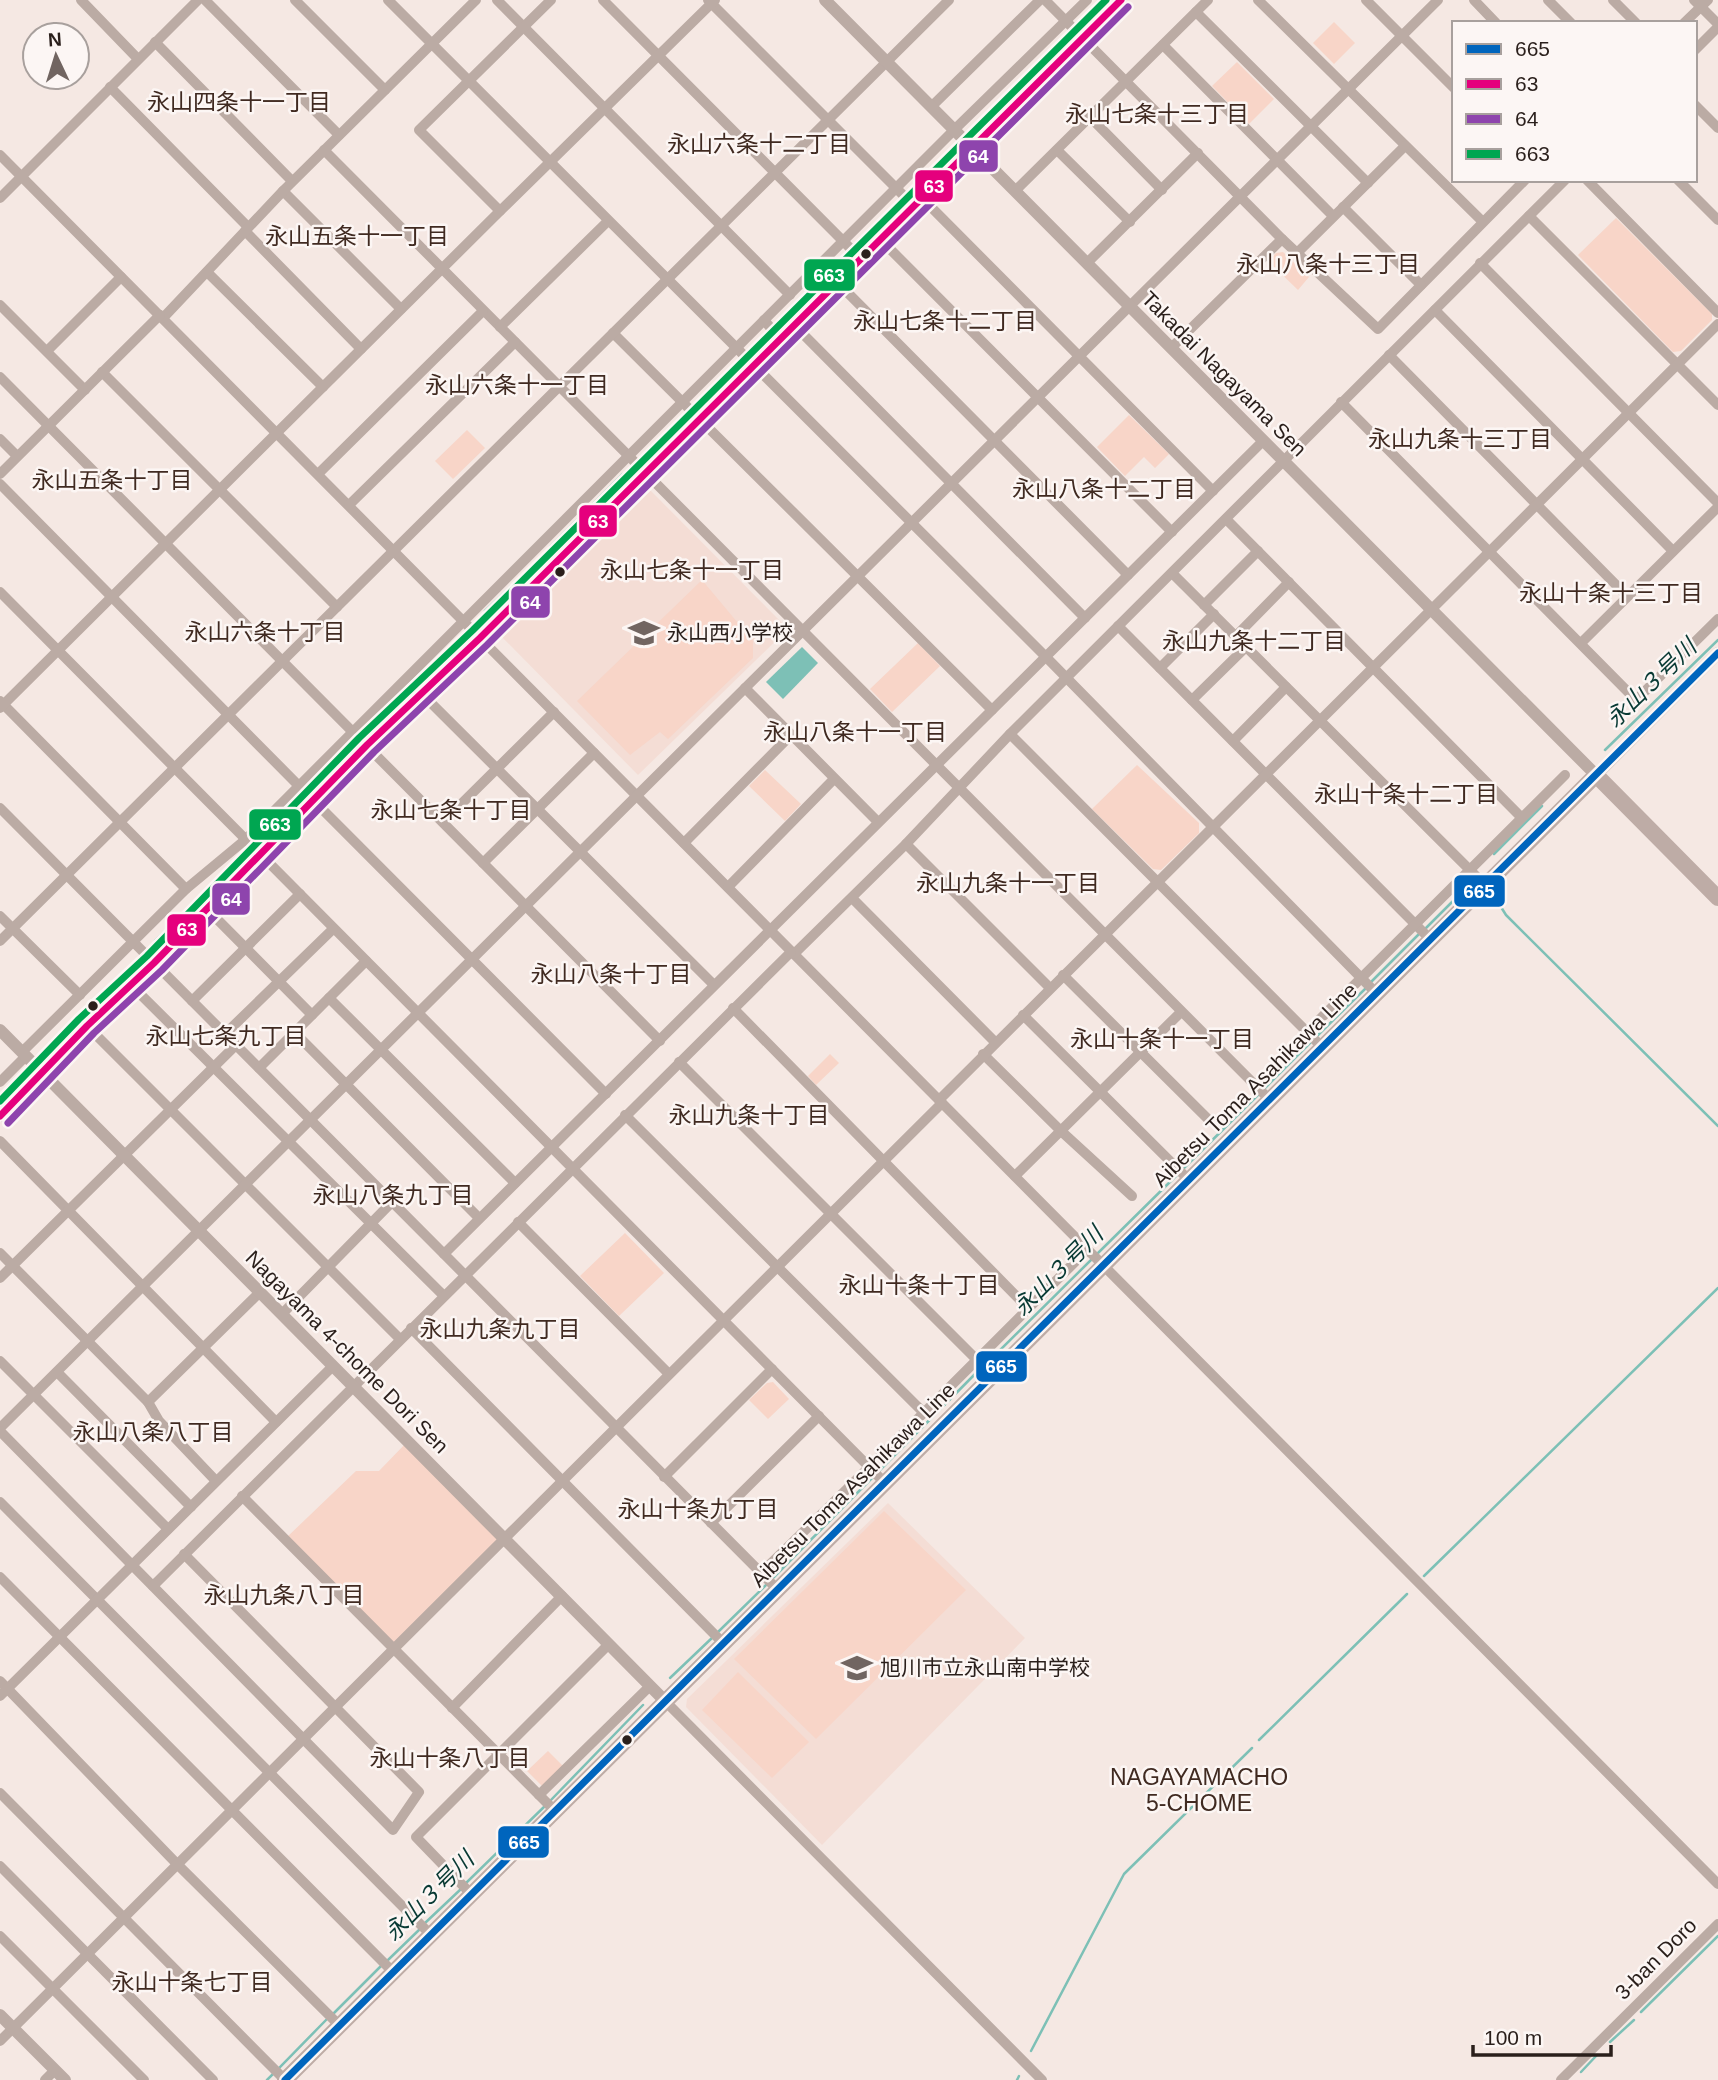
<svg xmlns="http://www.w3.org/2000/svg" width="1718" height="2080" font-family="Helvetica,'Noto Sans JP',sans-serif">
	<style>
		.built { fill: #f4ddd5 }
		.green { fill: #f8d5c8 }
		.water { fill: #7dc0b6 }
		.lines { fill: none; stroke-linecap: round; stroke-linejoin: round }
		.stream { stroke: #7dc0b6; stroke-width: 2.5 }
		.minor { stroke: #bbaba4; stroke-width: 10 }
		.tertiary { stroke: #bbaba4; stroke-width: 12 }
		.primary { stroke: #beaca6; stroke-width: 16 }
		.bus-1-casing { stroke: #fcf6f4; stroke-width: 12 }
		.bus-2-casing { stroke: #fcf6f4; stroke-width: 12 }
		.bus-3-casing { stroke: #fcf6f4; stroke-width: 12 }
		.bus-4-casing { stroke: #fcf6f4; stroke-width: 12 }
		.bus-1 { stroke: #0065bd; stroke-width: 7 }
		.bus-2 { stroke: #e5007d; stroke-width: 7 }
		.bus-3 { stroke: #8e44ad; stroke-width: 7 }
		.bus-4 { stroke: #00a651; stroke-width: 7 }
		.bus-dot { fill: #2a1f1b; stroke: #fcf6f4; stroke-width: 2.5 }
		.labels { text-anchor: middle; stroke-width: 5; stroke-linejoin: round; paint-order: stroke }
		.street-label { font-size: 21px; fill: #2a1f1b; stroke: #fcf6f4 }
		.poi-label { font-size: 21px; fill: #2a1f1b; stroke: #fcf6f4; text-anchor: start }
		.neighbourhood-label { font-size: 23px; fill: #402a21; stroke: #fcf6f4 }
		.water-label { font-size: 23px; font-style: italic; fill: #093a34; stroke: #fcf6f4 }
		.line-badge { stroke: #fcf6f4; stroke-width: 2.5 }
		.badge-label { font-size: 19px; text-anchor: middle; font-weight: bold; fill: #fff }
	</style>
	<rect width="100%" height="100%" fill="#f5e8e3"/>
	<!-- built -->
	<g class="built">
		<polygon points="650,490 788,629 638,775 501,636"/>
		<polygon points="888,1503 1025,1638 822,1845 686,1707 687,1699"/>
	</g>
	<!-- green -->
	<g class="green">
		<polygon points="1334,22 1355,43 1334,64 1313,43"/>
		<polygon points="1237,62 1274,99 1249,124 1212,86"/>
		<polygon points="1616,218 1712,314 1712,320 1681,351 1673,352 1578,255"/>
		<polygon points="1283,252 1309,277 1298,290 1268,261 1276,253"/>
		<polygon points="1129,415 1169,454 1155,468 1144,457 1125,476 1097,447"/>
		<polygon points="467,430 485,448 453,479 435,461"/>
		<polygon points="702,580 753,641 753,658 668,739 660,732 630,755 577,701"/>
		<polygon points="918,643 940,666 892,712 870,689"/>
		<polygon points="1137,765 1199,823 1199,833 1161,870 1153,869 1092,809"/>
		<polygon points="765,770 801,804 785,821 749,786"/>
		<polygon points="830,1054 839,1063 816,1085 808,1076"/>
		<polygon points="625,1233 664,1273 619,1316 580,1276"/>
		<polygon points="773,1382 789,1399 768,1419 749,1400 767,1383"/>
		<polygon points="408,1441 505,1538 393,1649 285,1539 356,1471 379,1471"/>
		<polygon points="884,1511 966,1590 816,1739 734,1659"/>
		<polygon points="738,1672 809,1742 772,1778 702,1710"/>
		<polygon points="548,1751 563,1766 542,1786 527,1771"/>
	</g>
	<!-- water -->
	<polygon class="water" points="802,647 818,663 783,699 766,682"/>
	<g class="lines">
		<!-- stream -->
		<g class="stream">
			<polyline points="1085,17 1102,0"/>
			<polyline points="1034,68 1061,41"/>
			<polyline points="978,123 1008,94"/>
			<polyline points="912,189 948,154"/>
			<polyline points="864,235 900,200"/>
			<polyline points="780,320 840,260"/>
			<polyline points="693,407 733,367"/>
			<polyline points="649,450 689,411"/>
			<polyline points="550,547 623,474"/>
			<polyline points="485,611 511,586"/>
			<polyline points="370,727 458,640"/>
			<polyline points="1605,750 1718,640"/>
			<polyline points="264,834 349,749"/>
			<polyline points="1494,854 1542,806"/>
			<polyline points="1496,899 1506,915 1718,1126"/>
			<polyline points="1425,929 1468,886"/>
			<polyline points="155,941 241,858"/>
			<polyline points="1370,983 1420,933"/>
			<polyline points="93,1002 134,964"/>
			<polyline points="1316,1037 1366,988"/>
			<polyline points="44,1052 59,1039 77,1016"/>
			<polyline points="1264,1089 1311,1042"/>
			<polyline points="0,1097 21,1076"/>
			<polyline points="1182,1170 1259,1094"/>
			<polyline points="1097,1254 1177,1175"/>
			<polyline points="985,1365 1092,1259"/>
			<polyline points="879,1471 980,1369"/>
			<polyline points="1424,1576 1718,1288"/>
			<polyline points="773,1578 874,1476"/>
			<polyline points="718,1632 768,1583"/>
			<polyline points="670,1678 713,1637"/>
			<polyline points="1259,1740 1407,1594"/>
			<polyline points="550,1801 643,1705"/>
			<polyline points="465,1884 546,1805"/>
			<polyline points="425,1923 461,1889"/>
			<polyline points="388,1960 421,1928"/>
			<polyline points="1641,2012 1718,1936"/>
			<polyline points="333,2014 383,1964"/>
			<polyline points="1610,2042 1634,2020"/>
			<polyline points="1031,2051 1124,1874 1252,1748"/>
			<polyline points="279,2068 328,2018"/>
			<polyline points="1581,2072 1597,2055"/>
			<polyline points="267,2080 274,2073"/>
			<polyline points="1017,2080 1019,2076"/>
		</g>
		<!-- minor -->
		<g class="minor">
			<polyline points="81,0 138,59"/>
			<polyline points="205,0 339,135"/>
			<polyline points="295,0 385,90"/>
			<polyline points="388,0 1046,657 1377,994"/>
			<polyline points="497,0 790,295"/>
			<polyline points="603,0 860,258"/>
			<polyline points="708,0 914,206"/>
			<polyline points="1045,0 1282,239 1378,329 1525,180"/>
			<polyline points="1258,0 1482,221"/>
			<polyline points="1366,0 1454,88"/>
			<polyline points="1474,0 1496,23"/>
			<polyline points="1548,0 1571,23"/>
			<polyline points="1613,0 1636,23"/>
			<polyline points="1694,0 1718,24"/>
			<polyline points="1196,12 1368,183"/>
			<polyline points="1684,23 1708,0"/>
			<polyline points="155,42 292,181"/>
			<polyline points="1163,45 1333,216"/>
			<polyline points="1695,50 1718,27"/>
			<polyline points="110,87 248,227"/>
			<polyline points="1695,105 1718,128"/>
			<polyline points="931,107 1040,0"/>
			<polyline points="1090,117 1162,190"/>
			<polyline points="324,150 1269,1099"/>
			<polyline points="1057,150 1130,222"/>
			<polyline points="0,155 1718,1884"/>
			<polyline points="1587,180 1718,313"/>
			<polyline points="1678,180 1718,220"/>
			<polyline points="283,191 401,309"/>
			<polyline points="1015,191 1208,0"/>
			<polyline points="0,198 198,0"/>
			<polyline points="923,199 1213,491"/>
			<polyline points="1343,207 1421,285"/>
			<polyline points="500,211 419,130 551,0"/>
			<polyline points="1529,216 1718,405"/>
			<polyline points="245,231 361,349"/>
			<polyline points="880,239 1172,532"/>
			<polyline points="1297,253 1405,146"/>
			<polyline points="1087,263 1198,153"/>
			<polyline points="1480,263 1718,503"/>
			<polyline points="207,272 323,387"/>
			<polyline points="837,282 1128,575"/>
			<polyline points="0,305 85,390"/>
			<polyline points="1435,310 1673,551"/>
			<polyline points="163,318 283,191 476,0"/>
			<polyline points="764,320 780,339"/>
			<polyline points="794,325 1085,618"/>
			<polyline points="500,327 608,221"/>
			<polyline points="613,333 992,710"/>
			<polyline points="1171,348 1282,239"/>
			<polyline points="47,351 121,277"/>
			<polyline points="1389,355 1627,596"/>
			<polyline points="102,372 337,607"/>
			<polyline points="0,377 660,1041"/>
			<polyline points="1341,402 1636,700 1718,619"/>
			<polyline points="0,439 17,456"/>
			<polyline points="0,474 160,315"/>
			<polyline points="318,474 483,311"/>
			<polyline points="0,484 299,786"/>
			<polyline points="349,505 515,342"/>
			<polyline points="1226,519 1521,817"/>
			<polyline points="1172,573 1485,885"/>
			<polyline points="0,592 885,1483"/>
			<polyline points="1204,605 1258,551"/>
			<polyline points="1118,626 1431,940"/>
			<polyline points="1236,636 1289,582"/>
			<polyline points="1581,643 1718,507"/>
			<polyline points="1160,668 1214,614"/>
			<polyline points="745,688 878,822"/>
			<polyline points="422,694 714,985"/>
			<polyline points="1192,700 1246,647"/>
			<polyline points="0,701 186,889"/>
			<polyline points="0,708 500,211 715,0"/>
			<polyline points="1010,734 1323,1048"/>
			<polyline points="1233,741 1286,687"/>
			<polyline points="313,800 606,1094"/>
			<polyline points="0,808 444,1254"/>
			<polyline points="443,822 554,712"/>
			<polyline points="684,843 791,735"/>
			<polyline points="906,844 1050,988"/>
			<polyline points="483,863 594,753"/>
			<polyline points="728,887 834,779"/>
			<polyline points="852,898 995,1042"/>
			<polyline points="207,909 312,1015"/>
			<polyline points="0,916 80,995"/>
			<polyline points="0,941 949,0"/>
			<polyline points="794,954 906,844 1010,734 1565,180"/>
			<polyline points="1063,975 1210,1121"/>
			<polyline points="130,984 444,1296"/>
			<polyline points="329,998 515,1183"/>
			<polyline points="192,1001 300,894"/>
			<polyline points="733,1008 1028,1308"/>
			<polyline points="1023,1015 1189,1180"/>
			<polyline points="87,1026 400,1339"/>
			<polyline points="294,1032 479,1218"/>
			<polyline points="1307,1032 1565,775"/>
			<polyline points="225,1034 333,929"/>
			<polyline points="22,1052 186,889 245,840 954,130 1087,0"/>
			<polyline points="983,1054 1061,1131 1132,1196"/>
			<polyline points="679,1062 993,1376"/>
			<polyline points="259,1068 366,961"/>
			<polyline points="0,1082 26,1056"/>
			<polyline points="939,1100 1718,324"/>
			<polyline points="625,1115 923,1412"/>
			<polyline points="0,1141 276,1422"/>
			<polyline points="1015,1176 1181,1012"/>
			<polyline points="518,1222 669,1374"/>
			<polyline points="0,1253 148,1402 159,1421 216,1481"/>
			<polyline points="0,1278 236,1045"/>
			<polyline points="282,1314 392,1202"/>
			<polyline points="411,1328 724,1644"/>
			<polyline points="0,1361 168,1529"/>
			<polyline points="57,1372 191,1507"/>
			<polyline points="148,1402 260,1292"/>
			<polyline points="0,1428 1438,0"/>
			<polyline points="0,1431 393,1830 419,1792 184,1554"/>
			<polyline points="664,1477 772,1369"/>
			<polyline points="242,1496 555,1811"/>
			<polyline points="0,1502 431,1935"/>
			<polyline points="711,1523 819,1416"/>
			<path d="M 761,1573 C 871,1467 978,1358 1087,1250"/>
			<polyline points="0,1577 393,1972"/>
			<polyline points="153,1586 791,952"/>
			<polyline points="778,1590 444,1254 1263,441"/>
			<polyline points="0,1681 177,1864 340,2026"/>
			<polyline points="0,1696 333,1366"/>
			<polyline points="666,1702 1042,2080"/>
			<polyline points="452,1708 562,1596"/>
			<polyline points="0,1793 285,2080"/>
			<polyline points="539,1795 650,1686"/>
			<polyline points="0,1866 213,2080"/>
			<polyline points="472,1895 416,1837 609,1644"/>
			<polyline points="0,1936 144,2080"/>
			<polyline points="0,2041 942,1103"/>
			<polyline points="45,2080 55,2070"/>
			<polyline points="1561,2080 1718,1924"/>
		</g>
		<!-- tertiary -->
		<g class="tertiary">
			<polyline points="825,0 1596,775 1718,653"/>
			<polyline points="0,1030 666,1702"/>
			<polyline points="0,1116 87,1026 154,963 367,745 480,638 1121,0"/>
			<polyline points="0,2015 65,2080"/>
		</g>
		<!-- primary -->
		<polyline class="primary" points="285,2080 1596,775 1718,898"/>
		<defs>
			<polyline id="bus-1" points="285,2080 1718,653"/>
			<polyline id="bus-2" points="0,1116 87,1026 154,963 367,745 480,638 1121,0"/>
			<polyline id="bus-3" points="8,1123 94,1033 162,970 374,752 487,645 1128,7"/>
			<polyline id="bus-4" points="0,1101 79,1019 147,956 359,738 473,630 1106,0"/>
		</defs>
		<!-- bus-1 casing -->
		<use href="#bus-1" class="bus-1-casing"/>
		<!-- bus-2 casing -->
		<use href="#bus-2" class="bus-2-casing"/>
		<!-- bus-3 casing -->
		<use href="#bus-3" class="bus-3-casing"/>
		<!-- bus-4 casing -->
		<use href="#bus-4" class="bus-4-casing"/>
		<!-- bus-1 -->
		<use href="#bus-1" class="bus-1"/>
		<!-- bus-2 -->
		<use href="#bus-2" class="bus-2"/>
		<!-- bus-3 -->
		<use href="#bus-3" class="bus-3"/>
		<!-- bus-4 -->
		<use href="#bus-4" class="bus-4"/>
	</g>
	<!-- icons -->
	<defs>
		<symbol id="school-bare" viewBox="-9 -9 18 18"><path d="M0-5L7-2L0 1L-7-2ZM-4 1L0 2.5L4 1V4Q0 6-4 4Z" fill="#716561" stroke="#fcf6f4" stroke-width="2.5" paint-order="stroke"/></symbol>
	</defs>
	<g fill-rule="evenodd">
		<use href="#school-bare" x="622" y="611" width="44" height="44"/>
		<use href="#school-bare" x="835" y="1646" width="44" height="44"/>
	</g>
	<!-- markers -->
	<g class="bus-dot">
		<circle cx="866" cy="254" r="6"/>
		<circle cx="560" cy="572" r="6"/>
		<circle cx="93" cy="1006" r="6"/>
		<circle cx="627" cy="1740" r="6"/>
	</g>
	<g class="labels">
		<!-- street labels -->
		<g class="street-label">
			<text transform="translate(1224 374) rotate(45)" y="7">Takadai Nagayama Sen</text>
			<text transform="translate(1255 1085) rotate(-45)" y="7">Aibetsu Toma Asahikawa Line</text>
			<text transform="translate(347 1352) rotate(45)" y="7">Nagayama 4-chome Dori Sen</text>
			<text transform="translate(853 1485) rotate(-45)" y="7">Aibetsu Toma Asahikawa Line</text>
			<text transform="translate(1656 1959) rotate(-45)" y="7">3-ban Doro</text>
		</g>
		<!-- poi labels -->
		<g class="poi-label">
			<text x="667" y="640">永山西小学校</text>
			<text x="880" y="1675">旭川市立永山南中学校</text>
		</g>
		<!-- neighbourhood labels -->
		<g class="neighbourhood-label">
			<text x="239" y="110">永山四条十一丁目</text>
			<text x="1157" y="122">永山七条十三丁目</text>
			<text x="759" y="152">永山六条十二丁目</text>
			<text x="357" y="244">永山五条十一丁目</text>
			<text x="1328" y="272">永山八条十三丁目</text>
			<text x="945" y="329">永山七条十二丁目</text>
			<text x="517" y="393">永山六条十一丁目</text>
			<text x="1460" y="447">永山九条十三丁目</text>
			<text x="112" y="488">永山五条十丁目</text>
			<text x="1104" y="497">永山八条十二丁目</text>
			<text x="692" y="578">永山七条十一丁目</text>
			<text x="1611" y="601">永山十条十三丁目</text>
			<text x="265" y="640">永山六条十丁目</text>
			<text x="1254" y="649">永山九条十二丁目</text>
			<text x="855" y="740">永山八条十一丁目</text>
			<text x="1406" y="802">永山十条十二丁目</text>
			<text x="451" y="818">永山七条十丁目</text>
			<text x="1008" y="891">永山九条十一丁目</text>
			<text x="611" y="982">永山八条十丁目</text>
			<text x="226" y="1044">永山七条九丁目</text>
			<text x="1162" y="1047">永山十条十一丁目</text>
			<text x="749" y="1123">永山九条十丁目</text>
			<text x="393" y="1203">永山八条九丁目</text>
			<text x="919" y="1293">永山十条十丁目</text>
			<text x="500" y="1337">永山九条九丁目</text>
			<text x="153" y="1440">永山八条八丁目</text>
			<text x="698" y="1517">永山十条九丁目</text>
			<text x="284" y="1603">永山九条八丁目</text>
			<text x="450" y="1766">永山十条八丁目</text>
			<text x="1199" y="1785">NAGAYAMACHO<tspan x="1199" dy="26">5-CHOME</tspan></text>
			<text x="192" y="1990">永山十条七丁目</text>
		</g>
		<!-- water labels -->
		<g class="water-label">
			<text transform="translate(1651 683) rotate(-44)" y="8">永山３号川</text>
			<text transform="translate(1058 1271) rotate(-45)" y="8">永山３号川</text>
			<text transform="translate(429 1896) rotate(-45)" y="8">永山３号川</text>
		</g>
	</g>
	<g class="line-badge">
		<rect x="958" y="139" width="41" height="34" rx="7" fill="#8e44ad"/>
		<rect x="914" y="169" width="40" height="34" rx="7" fill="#e5007d"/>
		<rect x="803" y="258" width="53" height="34" rx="7" fill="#00a651"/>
		<rect x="578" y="504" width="40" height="34" rx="7" fill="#e5007d"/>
		<rect x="510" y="585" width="41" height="34" rx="7" fill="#8e44ad"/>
		<rect x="248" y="808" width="54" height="33" rx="7" fill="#00a651"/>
		<rect x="1453" y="874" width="53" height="34" rx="7" fill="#0065bd"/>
		<rect x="211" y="882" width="40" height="34" rx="7" fill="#8e44ad"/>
		<rect x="166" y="913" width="41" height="34" rx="7" fill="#e5007d"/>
		<rect x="975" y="1350" width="53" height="33" rx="7" fill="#0065bd"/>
		<rect x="497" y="1825" width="53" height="34" rx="7" fill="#0065bd"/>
	</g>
	<g class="badge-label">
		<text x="978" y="163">64</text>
		<text x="934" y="193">63</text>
		<text x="829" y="282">663</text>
		<text x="598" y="528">63</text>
		<text x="530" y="609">64</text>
		<text x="275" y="831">663</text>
		<text x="1479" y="898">665</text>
		<text x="231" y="906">64</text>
		<text x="187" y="936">63</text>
		<text x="1001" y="1373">665</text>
		<text x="524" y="1849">665</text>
	</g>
	<!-- legend -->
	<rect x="1452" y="21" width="245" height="161" fill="#fcf6f4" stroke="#a8a09d" stroke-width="2"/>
	<rect x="1466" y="44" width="35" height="10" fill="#0065bd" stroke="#a8a09d" stroke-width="2"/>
	<text x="1515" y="56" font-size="21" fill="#2a1f1b">665</text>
	<rect x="1466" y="79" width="35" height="10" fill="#e5007d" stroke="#a8a09d" stroke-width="2"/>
	<text x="1515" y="91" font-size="21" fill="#2a1f1b">63</text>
	<rect x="1466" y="114" width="35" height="10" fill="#8e44ad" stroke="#a8a09d" stroke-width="2"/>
	<text x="1515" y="126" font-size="21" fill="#2a1f1b">64</text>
	<rect x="1466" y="149" width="35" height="10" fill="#00a651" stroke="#a8a09d" stroke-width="2"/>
	<text x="1515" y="161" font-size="21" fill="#2a1f1b">663</text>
	<!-- north arrow -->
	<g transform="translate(56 56) rotate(356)"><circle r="33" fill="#fcf6f4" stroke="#a8a09d" stroke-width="2"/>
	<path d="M0-5L12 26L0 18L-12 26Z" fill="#716561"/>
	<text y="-10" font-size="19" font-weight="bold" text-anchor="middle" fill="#2a1f1b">N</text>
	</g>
	<!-- scale -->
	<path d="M1473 2045v10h138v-10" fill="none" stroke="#2a1f1b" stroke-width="3.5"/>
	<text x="1484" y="2045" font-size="21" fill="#2a1f1b" stroke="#fcf6f4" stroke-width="5" paint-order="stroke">100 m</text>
</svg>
